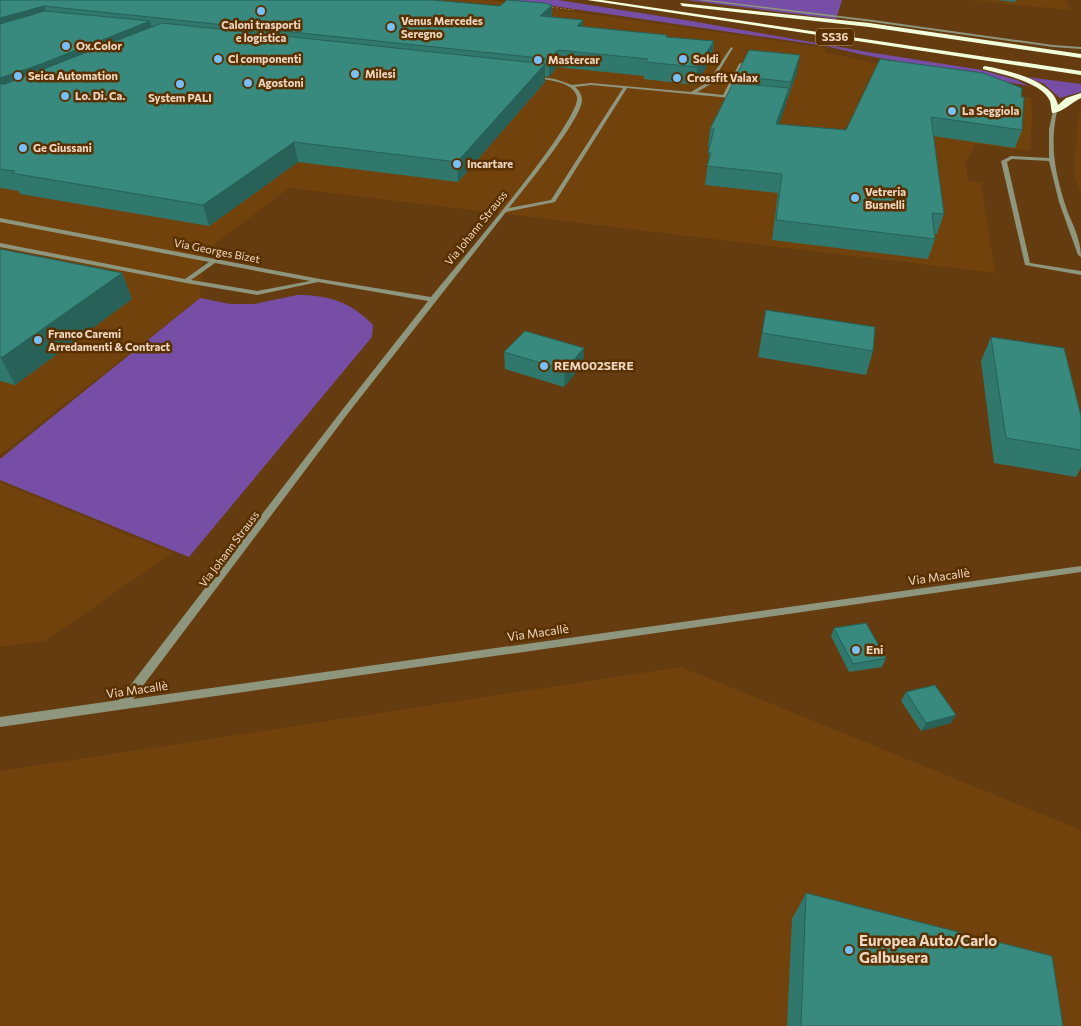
<svg xmlns="http://www.w3.org/2000/svg" width="1081" height="1026" font-family="Commissioner,sans-serif">
	<style>
		.built { fill: #71420b }
		.green { fill: #764ea5 }
		.lines { fill: none; stroke-linecap: round; stroke-linejoin: round }
		.path { stroke: #9b7854; stroke-width: 1; stroke-dasharray: 2 2; stroke-linecap: butt }
		.minor { fill: #8e967e; fill-rule: evenodd }
		.highway { fill: #f2ffdb; fill-rule: evenodd }
		.wall { fill: #30776c }
		.shaded-wall { fill: #276158 }
		.building { fill: #388a7e; stroke: #276158 }
		.poi-dot { fill: #77bff7; stroke: #593100; stroke-width: 2 }
		.labels { text-anchor: middle; stroke-width: 5; stroke-linejoin: round; paint-order: stroke }
		.far-poi-label { font-size: 11px; font-weight: bold; fill: #efd6c0; stroke: #593100; text-anchor: start }
		.shield { fill: #593100; stroke: #c2a486; stroke-width: 1 }
		.shield-label { font-size: 11px; font-weight: bold; fill: #efd6c0 }
		.far-street-label { font-size: 11px; fill: #efd6c0; stroke: #593100 }
		.poi-label { font-size: 12px; font-weight: bold; fill: #efd6c0; stroke: #593100; text-anchor: start }
		.street-label { font-size: 12px; fill: #efd6c0; stroke: #593100 }
		.near-poi-label { font-size: 15px; font-weight: bold; fill: #efd6c0; stroke: #593100; text-anchor: start }
	</style>
	<rect width="100%" height="100%" fill="#653c0f"/>
	<!-- built -->
	<g class="built">
		<polygon points="0,0 491,0 826,48 825,52 1031,98 1032,117 1030,151 975,144 966,164 968,181 981,183 995,273 289,188 203,253 200,298 0,455"/>
		<polygon points="968,0 1066,0 1070,10"/>
		<polygon points="1080,107 1081,107 1081,193 1073,172"/>
		<polygon points="0,482 172,553 45,641 0,647"/>
		<polygon points="681,667 1081,830 1081,1026 0,1026 0,771"/>
	</g>
	<!-- green -->
	<g class="green">
		<polygon points="513,0 558,0 685,20 868,52 982,70 1017,80 1029,86 864,55 826,46"/>
		<polygon points="686,0 842,0 836,19"/>
		<polygon points="1027,77 1081,84 1081,92 1060,98 1044,84"/>
		<path d="M 297,295 C 329,295 351,302 373,325 L 372,337 L 189,557 L 0,480 L 0,459 L 200,298 L 230,304 L 254,304 Z"/>
	</g>
	<g class="lines">
		<!-- path -->
		<polyline class="path" points="548,7 574,10"/>
		<!-- minor -->
		<g class="minor">
			<polygon points="698,0 708,0 873,20 1053,45 1081,47 1081,49 1053,47 873,22"/>
			<path d="M 731,47 L 733,48 L 711,84 L 697,92 L 723,95 L 739,64 L 741,63 L 743,64 L 727,95 L 741,97 L 741,99 L 627,88 L 555,202 L 506,212 L 349,412 L 133,699 L 1081,566 L 1081,572 L 0,727 L 0,717 L 119,700 L 343,409 L 428,301 L 318,282 L 257,295 L 186,283 L 0,247 L 0,243 L 185,279 L 209,262 L 0,222 L 0,218 L 320,279 L 431,297 C 452,271 582,120 577,97 C 573,81 547,80 534,78 L 533,76 L 555,79 L 572,85 L 591,83 L 691,92 L 708,82 ZM 591,85 L 623,88 L 551,200 L 509,208 C 523,190 582,119 582,100 C 582,95 579,90 575,87 ZM 215,263 L 310,281 L 257,291 L 191,280 Z"/>
			<path d="M 1055,110 L 1057,111 C 1049,148 1056,177 1068,213 C 1074,227 1081,241 1081,257 L 1078,255 L 1059,202 L 1049,161 L 1012,159 L 1007,162 L 1030,263 L 1081,271 L 1081,275 L 1025,265 L 1001,161 L 1011,156 L 1049,158 L 1049,129 L 1053,111 Z"/>
		</g>
		<!-- highway -->
		<g class="highway">
			<polygon points="587,0 602,0 1081,71 1081,75"/>
			<polygon points="680,3 869,23 1081,54 1081,58 869,27 682,6"/>
			<path d="M 985,66 C 1006,70 1053,80 1058,105 L 1066,98 L 1081,93 L 1081,98 C 1072,102 1062,113 1052,113 C 1051,109 1051,105 1050,101 C 1042,82 1001,74 983,69 L 983,67 Z"/>
		</g>
	</g>
	<!-- wall -->
	<g class="wall">
		<polygon points="0,0 552,17 583,27 667,37 714,41 712,58 695,85 644,79 644,76 557,67 549,77 545,76 545,82 458,182 298,162 209,226 20,194 19,191 0,188"/>
		<polygon points="996,0 1016,0 1015,2"/>
		<polygon points="797,72 787,100 779,124 846,130 1021,97 1022,130 1015,148 933,136 944,214 937,234 935,234 935,239 928,259 772,240 778,193 705,185 710,147 708,147 710,129 735,83 736,76"/>
		<polygon points="0,249 122,273 132,299 15,385 0,381"/>
		<polygon points="766,310 873,351 866,375 758,357"/>
		<polygon points="991,337 1081,416 1081,468 1076,477 994,463 981,361"/>
		<polygon points="584,348 583,364 564,387 505,369 504,352"/>
		<polygon points="834,628 886,658 882,667 849,672 831,636"/>
		<polygon points="906,692 951,723 921,731 901,701"/>
		<polygon points="806,893 1063,1026 787,1026 792,919"/>
	</g>
	<!-- shaded-wall -->
	<g class="shaded-wall">
		<polygon points="552,5 552,20 540,16"/>
		<polygon points="44,6 49,21 0,36 0,18"/>
		<polygon points="583,20 583,36 577,26"/>
		<polygon points="150,21 154,37 0,97 0,78"/>
		<polygon points="714,41 712,58 695,85 697,67"/>
		<polygon points="558,50 557,67 549,77 549,59"/>
		<polygon points="800,55 797,72 787,100 791,82"/>
		<polygon points="545,64 545,82 458,182 457,162"/>
		<polygon points="789,88 786,105 773,141 776,124"/>
		<polygon points="294,142 298,162 209,226 203,205"/>
		<polygon points="122,273 132,299 15,385 1,358"/>
		<polygon points="584,348 583,364 564,387 565,370"/>
		<polygon points="956,715 951,723 921,731 926,723"/>
	</g>
	<!-- building -->
	<g class="building">
		<polygon points="0,0 432,0 500,6 507,0 544,3 552,5 540,16 583,20 577,26 667,35 666,37 714,41 697,67 645,62 648,59 558,50 549,59 44,6 0,18"/>
		<polygon points="45,11 150,21 41,64 0,78 0,24"/>
		<polygon points="162,23 545,64 457,162 294,142 203,205 11,173 15,171 0,169 0,84 5,84"/>
		<polygon points="749,50 800,55 791,82 736,76"/>
		<polygon points="880,59 983,73 1022,88 1021,97 1024,97 1022,130 931,117 944,214 932,213 935,239 776,220 782,174 707,166 711,153 708,153 714,129 710,129 733,83 789,88 776,124 846,130"/>
		<polygon points="0,249 122,273 1,358 0,357"/>
		<polygon points="766,310 875,327 873,351 762,333"/>
		<polygon points="525,331 584,348 565,370 504,352"/>
		<polygon points="991,337 1064,348 1081,416 1081,450 1006,438"/>
		<polygon points="866,623 886,658 853,664 834,628"/>
		<polygon points="935,685 956,715 926,723 906,692"/>
		<polygon points="806,893 1052,956 1063,1026 801,1026"/>
	</g>
	<!-- markers -->
	<g class="poi-dot">
		<circle cx="261" cy="11" r="5"/>
		<circle cx="391" cy="27" r="5"/>
		<circle cx="66" cy="46" r="5"/>
		<circle cx="218" cy="59" r="5"/>
		<circle cx="683" cy="59" r="5"/>
		<circle cx="538" cy="60" r="5"/>
		<circle cx="355" cy="74" r="5"/>
		<circle cx="18" cy="76" r="5"/>
		<circle cx="677" cy="78" r="5"/>
		<circle cx="248" cy="83" r="5"/>
		<circle cx="180" cy="84" r="5"/>
		<circle cx="65" cy="96" r="5"/>
		<circle cx="952" cy="111" r="5"/>
		<circle cx="23" cy="148" r="5"/>
		<circle cx="457" cy="164" r="5"/>
		<circle cx="855" cy="198" r="5"/>
		<circle cx="38" cy="340" r="5"/>
		<circle cx="544" cy="366" r="5"/>
		<circle cx="856" cy="650" r="5"/>
		<circle cx="849" cy="950" r="5"/>
	</g>
	<g class="labels">
		<!-- far-poi labels -->
		<g class="far-poi-label">
			<text x="401" y="25">Venus Mercedes<tspan x="401" dy="13">Seregno</tspan></text>
			<text x="261" y="29" text-anchor="middle">Caloni trasporti<tspan x="261" dy="13">e logistica</tspan></text>
			<text x="76" y="50">Ox.Color</text>
			<text x="228" y="63">Cl componenti</text>
			<text x="693" y="63">Soldi</text>
			<text x="548" y="64">Mastercar</text>
			<text x="365" y="78">Milesi</text>
			<text x="28" y="80">Seica Automation</text>
			<text x="687" y="82">Crossfit Valax</text>
			<text x="258" y="87">Agostoni</text>
			<text x="75" y="100">Lo. Di. Ca.</text>
			<text x="180" y="102" text-anchor="middle">System PALI</text>
			<text x="962" y="115">La Seggiola</text>
			<text x="33" y="152">Ge Giussani</text>
			<text x="467" y="168">Incartare</text>
			<text x="865" y="196">Vetreria<tspan x="865" dy="13">Busnelli</tspan></text>
			<text x="48" y="338">Franco Caremi<tspan x="48" dy="13">Arredamenti &amp; Contract</tspan></text>
		</g>
		<!-- shield labels -->
		<rect class="shield" x="816" y="28.5" width="38" height="17" rx="4"/>
		<g class="shield-label">
			<text x="835" y="41">SS36</text>
		</g>
		<!-- far-street labels -->
		<g class="far-street-label">
			<text transform="translate(476 228) rotate(-51)" y="4">Via Johann Strauss</text>
			<text transform="translate(217 251) rotate(11)" y="4">Via Georges Bizet</text>
			<text transform="translate(229 549) rotate(-53)" y="4">Via Johann Strauss</text>
		</g>
		<!-- poi labels -->
		<g class="poi-label">
			<text x="554" y="370">REM002SERE</text>
			<text x="866" y="654">Eni</text>
		</g>
		<!-- street labels -->
		<g class="street-label">
			<text transform="translate(939 577) rotate(-8)" y="4">Via Macallè</text>
			<text transform="translate(538 633) rotate(-8)" y="4">Via Macallè</text>
			<text transform="translate(137 690) rotate(-8)" y="4">Via Macallè</text>
		</g>
		<!-- near-poi labels -->
		<g class="near-poi-label">
			<text x="859" y="946">Europea Auto/Carlo<tspan x="859" dy="17">Galbusera</tspan></text>
		</g>
	</g>
</svg>
